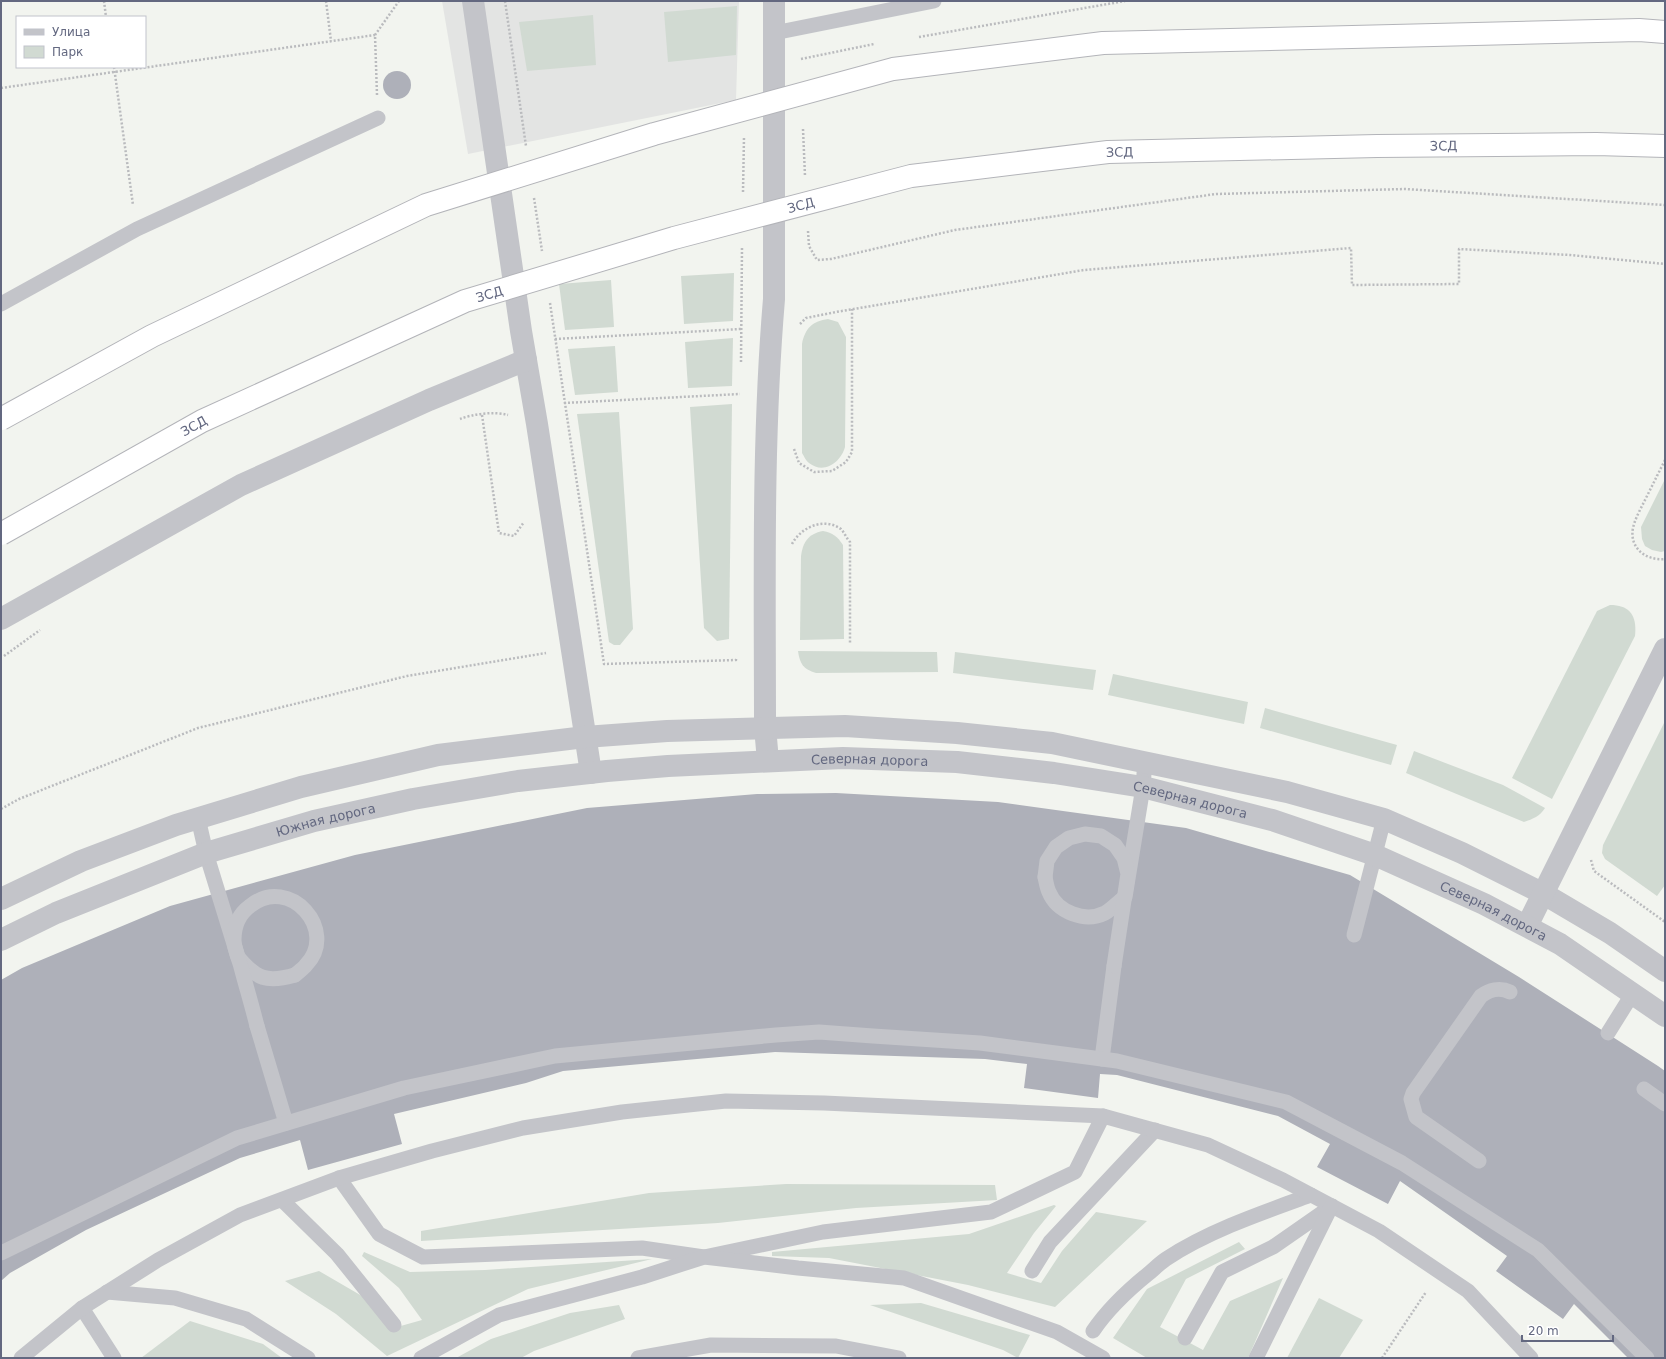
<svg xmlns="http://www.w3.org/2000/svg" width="1666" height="1359" font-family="'DejaVu Sans',sans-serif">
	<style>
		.built { fill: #e3e4e3 }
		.green { fill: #d1dad2 }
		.building { fill: #aeb0b9 }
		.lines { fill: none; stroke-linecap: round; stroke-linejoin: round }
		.path { stroke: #babbbe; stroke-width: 2.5; stroke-dasharray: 2 2; stroke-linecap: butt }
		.service { stroke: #c3c4c9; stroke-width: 15 }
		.minor { stroke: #c3c4c9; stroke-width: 22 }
		.motorway-bridge-casing { stroke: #b3b4b9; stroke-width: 24; stroke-linecap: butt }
		.service-bridge { stroke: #c3c4c9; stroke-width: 15 }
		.motorway-bridge { stroke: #fff; stroke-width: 22 }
		.labels { text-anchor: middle; stroke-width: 4; stroke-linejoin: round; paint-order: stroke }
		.street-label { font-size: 13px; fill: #636880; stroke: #fff }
	</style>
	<rect width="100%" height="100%" fill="#f2f4ef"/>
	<!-- built -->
	<polygon class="built" points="442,1 739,1 736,100 468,154"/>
	<!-- green -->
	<g class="green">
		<polygon points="737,6 736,55 668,62 664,12"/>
		<polygon points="593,15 596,65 527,71 519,22"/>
		<polygon points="734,273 733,321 684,324 681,276"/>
		<polygon points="611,280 614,327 565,330 559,284"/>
		<path d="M 828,319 L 838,322 L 846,337 L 845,447 C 841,462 824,475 809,463 C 806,461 804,456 802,453 L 802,344 C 805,328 813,321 828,319 Z"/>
		<polygon points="733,338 732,386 688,388 685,342"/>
		<polygon points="615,346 618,392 575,395 568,349"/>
		<polygon points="732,404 729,639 717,641 704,628 690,407"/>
		<polygon points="619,412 633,629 620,645 614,645 609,642 577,414"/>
		<polygon points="1665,479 1665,551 1661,552 1652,550 1645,546 1642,539 1641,527"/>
		<path d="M 823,531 C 833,533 837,536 843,545 L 844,639 L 800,640 L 801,556 C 803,542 808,534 823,531 Z"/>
		<path d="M 1610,605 C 1631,605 1637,617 1635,636 L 1552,799 L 1512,778 L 1597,611 Z"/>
		<path d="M 798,651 L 937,652 L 938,672 L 816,673 C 803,669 800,664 798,651 Z"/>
		<polygon points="955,652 1096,670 1093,690 953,673"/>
		<polygon points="1113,674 1248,702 1244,724 1108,695"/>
		<polygon points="1265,708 1397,745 1391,765 1260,728"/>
		<polygon points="1665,721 1665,885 1657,896 1605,859 1602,853 1603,845"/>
		<path d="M 1414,751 L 1503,785 L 1545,808 C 1540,816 1533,819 1524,822 L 1406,773 Z"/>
		<polygon points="786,1184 995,1185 997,1200 856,1208 718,1223 421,1241 421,1231 649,1193"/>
		<polygon points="1054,1205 1056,1206 1034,1233 1007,1273 1041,1283 1062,1251 1096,1212 1147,1221 1055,1307 968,1285 829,1258 772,1256 772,1252 969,1234"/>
		<polygon points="1239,1242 1245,1249 1186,1279 1160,1327 1203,1350 1230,1301 1283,1278 1248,1358 1147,1358 1113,1338 1147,1289"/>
		<polygon points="364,1252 410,1272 485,1270 652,1259 528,1289 387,1356 336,1314 285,1281 319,1271 362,1296 390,1329 422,1320 399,1288 362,1256"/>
		<polygon points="1319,1298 1363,1320 1339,1358 1287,1358"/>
		<polygon points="921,1303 1030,1335 1018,1358 1003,1350 870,1305"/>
		<polygon points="619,1305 625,1319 534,1351 521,1358 456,1358 491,1339 570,1313"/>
		<polygon points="190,1321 263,1344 282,1358 141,1358"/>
	</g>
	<!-- building -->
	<g class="building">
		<circle cx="397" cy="85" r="14"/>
		<polygon points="836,793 998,802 1186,828 1350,875 1519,977 1658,1066 1665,1071 1665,1358 1628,1358 1574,1304 1563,1319 1496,1271 1507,1256 1400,1181 1388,1204 1317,1167 1330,1144 1278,1116 1117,1075 1100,1074 1098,1098 1024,1088 1027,1064 985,1059 775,1052 563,1071 526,1083 394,1114 402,1144 308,1170 300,1140 240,1158 86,1230 10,1273 1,1281 1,980 22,968 170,906 355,855 587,808 757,794"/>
	</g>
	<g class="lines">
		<!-- path -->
		<g class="path">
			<polyline points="104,1 106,17"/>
			<polyline points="326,1 331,41"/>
			<polyline points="505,1 526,146"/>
			<polyline points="919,37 1125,1"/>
			<polyline points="801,59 874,44"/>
			<polyline points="114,67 133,205"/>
			<polyline points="1,88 375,35"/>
			<polyline points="377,95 375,35 399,1"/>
			<polyline points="803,129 805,176"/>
			<polyline points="743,192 744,137"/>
			<polyline points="534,198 542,251"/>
			<polyline points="808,231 809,246 817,260 831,259 955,230 1216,194 1405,189 1665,205"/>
			<polyline points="550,303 604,664 736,660 736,657"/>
			<polyline points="800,324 806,318 836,312 1084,270 1351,248 1352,285 1459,284 1459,249 1570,255 1665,264"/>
			<polyline points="555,339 741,329"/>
			<polyline points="741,362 742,247"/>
			<polyline points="564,403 740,394"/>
			<polyline points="482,415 499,533 514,536 524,522"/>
			<path d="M 460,419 C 473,414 494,411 508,415"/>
			<polyline points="794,449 799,463 814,472 832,471 846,462 852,452 852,309"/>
			<path d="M 1665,460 C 1658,474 1651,488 1644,502 C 1640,510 1635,519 1633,528 C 1629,548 1646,561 1665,559"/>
			<path d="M 792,544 C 801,527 824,517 841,529 C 844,532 847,539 850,542 L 850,644"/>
			<polyline points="4,656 40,630"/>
			<polyline points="1,809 19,799 198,728 407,676 546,653"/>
			<polyline points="1591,860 1594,871 1665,922"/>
			<polyline points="1382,1358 1426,1292"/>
		</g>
		<!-- service -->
		<g class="service">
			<polyline points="774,33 934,1"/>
			<polyline points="1,304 137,229 378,118"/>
			<path d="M 198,818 L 206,853 L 238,957 C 256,979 267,983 295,975"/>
			<path d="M 1045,877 C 1046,882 1047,888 1049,892 C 1057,912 1085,923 1105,913 C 1112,909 1118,902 1125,897 L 1143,787 L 1145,761"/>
			<polyline points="1354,935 1384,819"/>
			<polyline points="257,1026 286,1123"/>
			<polyline points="1608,1033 1633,993"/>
			<polyline points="1102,1059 1114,966"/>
			<polyline points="1644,1089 1665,1104"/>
			<path d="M 1479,1161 L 1416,1117 L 1411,1099 L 1413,1093 L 1481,996 C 1489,990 1500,987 1510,992"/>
			<polyline points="339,1178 379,1234 423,1257 642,1248 704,1257 823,1232 991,1212 1075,1172 1103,1116"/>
			<polyline points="282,1200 337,1254 394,1325"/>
			<polyline points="1,1253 237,1138 404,1088 555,1056 776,1035 819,1032 873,1036 980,1043 1117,1061 1286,1102 1402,1163 1538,1250 1647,1358"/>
			<polyline points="1032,1271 1050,1242 1155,1130"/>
			<polyline points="107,1292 175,1298 246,1319 308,1358"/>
			<polyline points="82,1308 114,1358"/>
			<path d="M 1093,1331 C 1108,1309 1127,1291 1148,1274 C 1154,1269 1160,1263 1166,1259 C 1208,1231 1264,1212 1311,1195"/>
			<polyline points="1185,1338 1222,1272 1273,1247 1332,1206"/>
			<polyline points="21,1358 82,1308 158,1260 240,1215 339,1178 432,1151 523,1128 622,1112 726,1101 824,1103 1103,1116 1208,1145 1283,1180 1379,1231 1468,1291 1531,1358"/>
			<polyline points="421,1358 499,1315 642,1277 704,1257 798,1268 904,1278 1057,1332 1103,1358"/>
			<polyline points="638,1358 711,1345 836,1346 899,1358"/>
			<polyline points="1256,1358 1331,1207"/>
		</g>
		<!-- minor -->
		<g class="minor">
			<polyline points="473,1 521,331 537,424 591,773"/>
			<polyline points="1,619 241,485 429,400 526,360"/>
			<path d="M 768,761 L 765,727 C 765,585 762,441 774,299 L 774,1"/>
			<polyline points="1,899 81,861 176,825 301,787 438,755 585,737 667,731 845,726 957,733 1052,743 1287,792 1384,819 1462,853 1544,894 1610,933 1665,971"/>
			<polyline points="1527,926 1665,649"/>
			<path id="s1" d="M 1,940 L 56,913 L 206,853 L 314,821 L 413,799 L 518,781 L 607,771 L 668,766 L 843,758 L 957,762 L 1054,773 L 1143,787 L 1272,820 L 1375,855 L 1484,904 L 1560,944 L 1665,1016"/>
		</g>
		<defs>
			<g id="motorway-bridge">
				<polyline points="1,419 152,336 426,205 654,134 893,69 1103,43 1639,30 1665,32"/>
				<path id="s2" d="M 1,534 L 202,421 L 465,301 L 674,238 L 911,176 L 1108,152 L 1377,146 L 1596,144 L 1665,146"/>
			</g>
		</defs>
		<!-- motorway-bridge casing -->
		<use href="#motorway-bridge" class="motorway-bridge-casing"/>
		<!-- service-bridge -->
		<g class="service-bridge">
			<polyline points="1045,877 1047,861 1056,847 1069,838 1085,834 1101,836 1115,845 1124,858 1128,874 1114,966"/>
			<path d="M 257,1026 C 252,1006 246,986 241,967 C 239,959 234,949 234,940 C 234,926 239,914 250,906 C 290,874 339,931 306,965 C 303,969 298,972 295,975"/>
		</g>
		<!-- motorway-bridge -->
		<use href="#motorway-bridge" class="motorway-bridge"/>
	</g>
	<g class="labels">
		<!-- street labels -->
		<g class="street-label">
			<text dy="5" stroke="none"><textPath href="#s2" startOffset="1517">ЗСД</textPath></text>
			<text dy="5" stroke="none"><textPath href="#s2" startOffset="1193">ЗСД</textPath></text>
			<text dy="5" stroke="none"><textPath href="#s2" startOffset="869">ЗСД</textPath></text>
			<text dy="5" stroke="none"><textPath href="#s2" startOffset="545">ЗСД</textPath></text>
			<text dy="5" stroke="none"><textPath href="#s2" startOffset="221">ЗСД</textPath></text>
			<text dy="5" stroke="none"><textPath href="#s1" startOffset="896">Северная дорога</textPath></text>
			<text dy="5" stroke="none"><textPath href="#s1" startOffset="1220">Северная дорога</textPath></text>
			<text dy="5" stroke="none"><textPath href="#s1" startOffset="347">Южная дорога</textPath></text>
			<text dy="5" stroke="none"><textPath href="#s1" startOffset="1544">Северная дорога</textPath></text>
		</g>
	</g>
	<!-- border -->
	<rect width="1666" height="1359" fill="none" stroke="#636880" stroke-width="4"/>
	<!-- legend -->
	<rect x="16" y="16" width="130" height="52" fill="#ffffff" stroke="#c1c3cc"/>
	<rect x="24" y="29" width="20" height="6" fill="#c3c4c9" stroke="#c1c3cc"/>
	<text x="52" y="36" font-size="12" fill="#636880">Улица</text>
	<rect x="24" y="46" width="20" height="12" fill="#d1dad2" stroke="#c1c3cc"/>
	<text x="52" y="56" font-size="12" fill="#636880">Парк</text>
	<!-- scale -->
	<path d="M1522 1335v6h91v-6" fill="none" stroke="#636880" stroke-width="2"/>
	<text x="1528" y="1335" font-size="12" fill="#636880" stroke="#ffffff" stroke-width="3" paint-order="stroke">20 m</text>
</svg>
